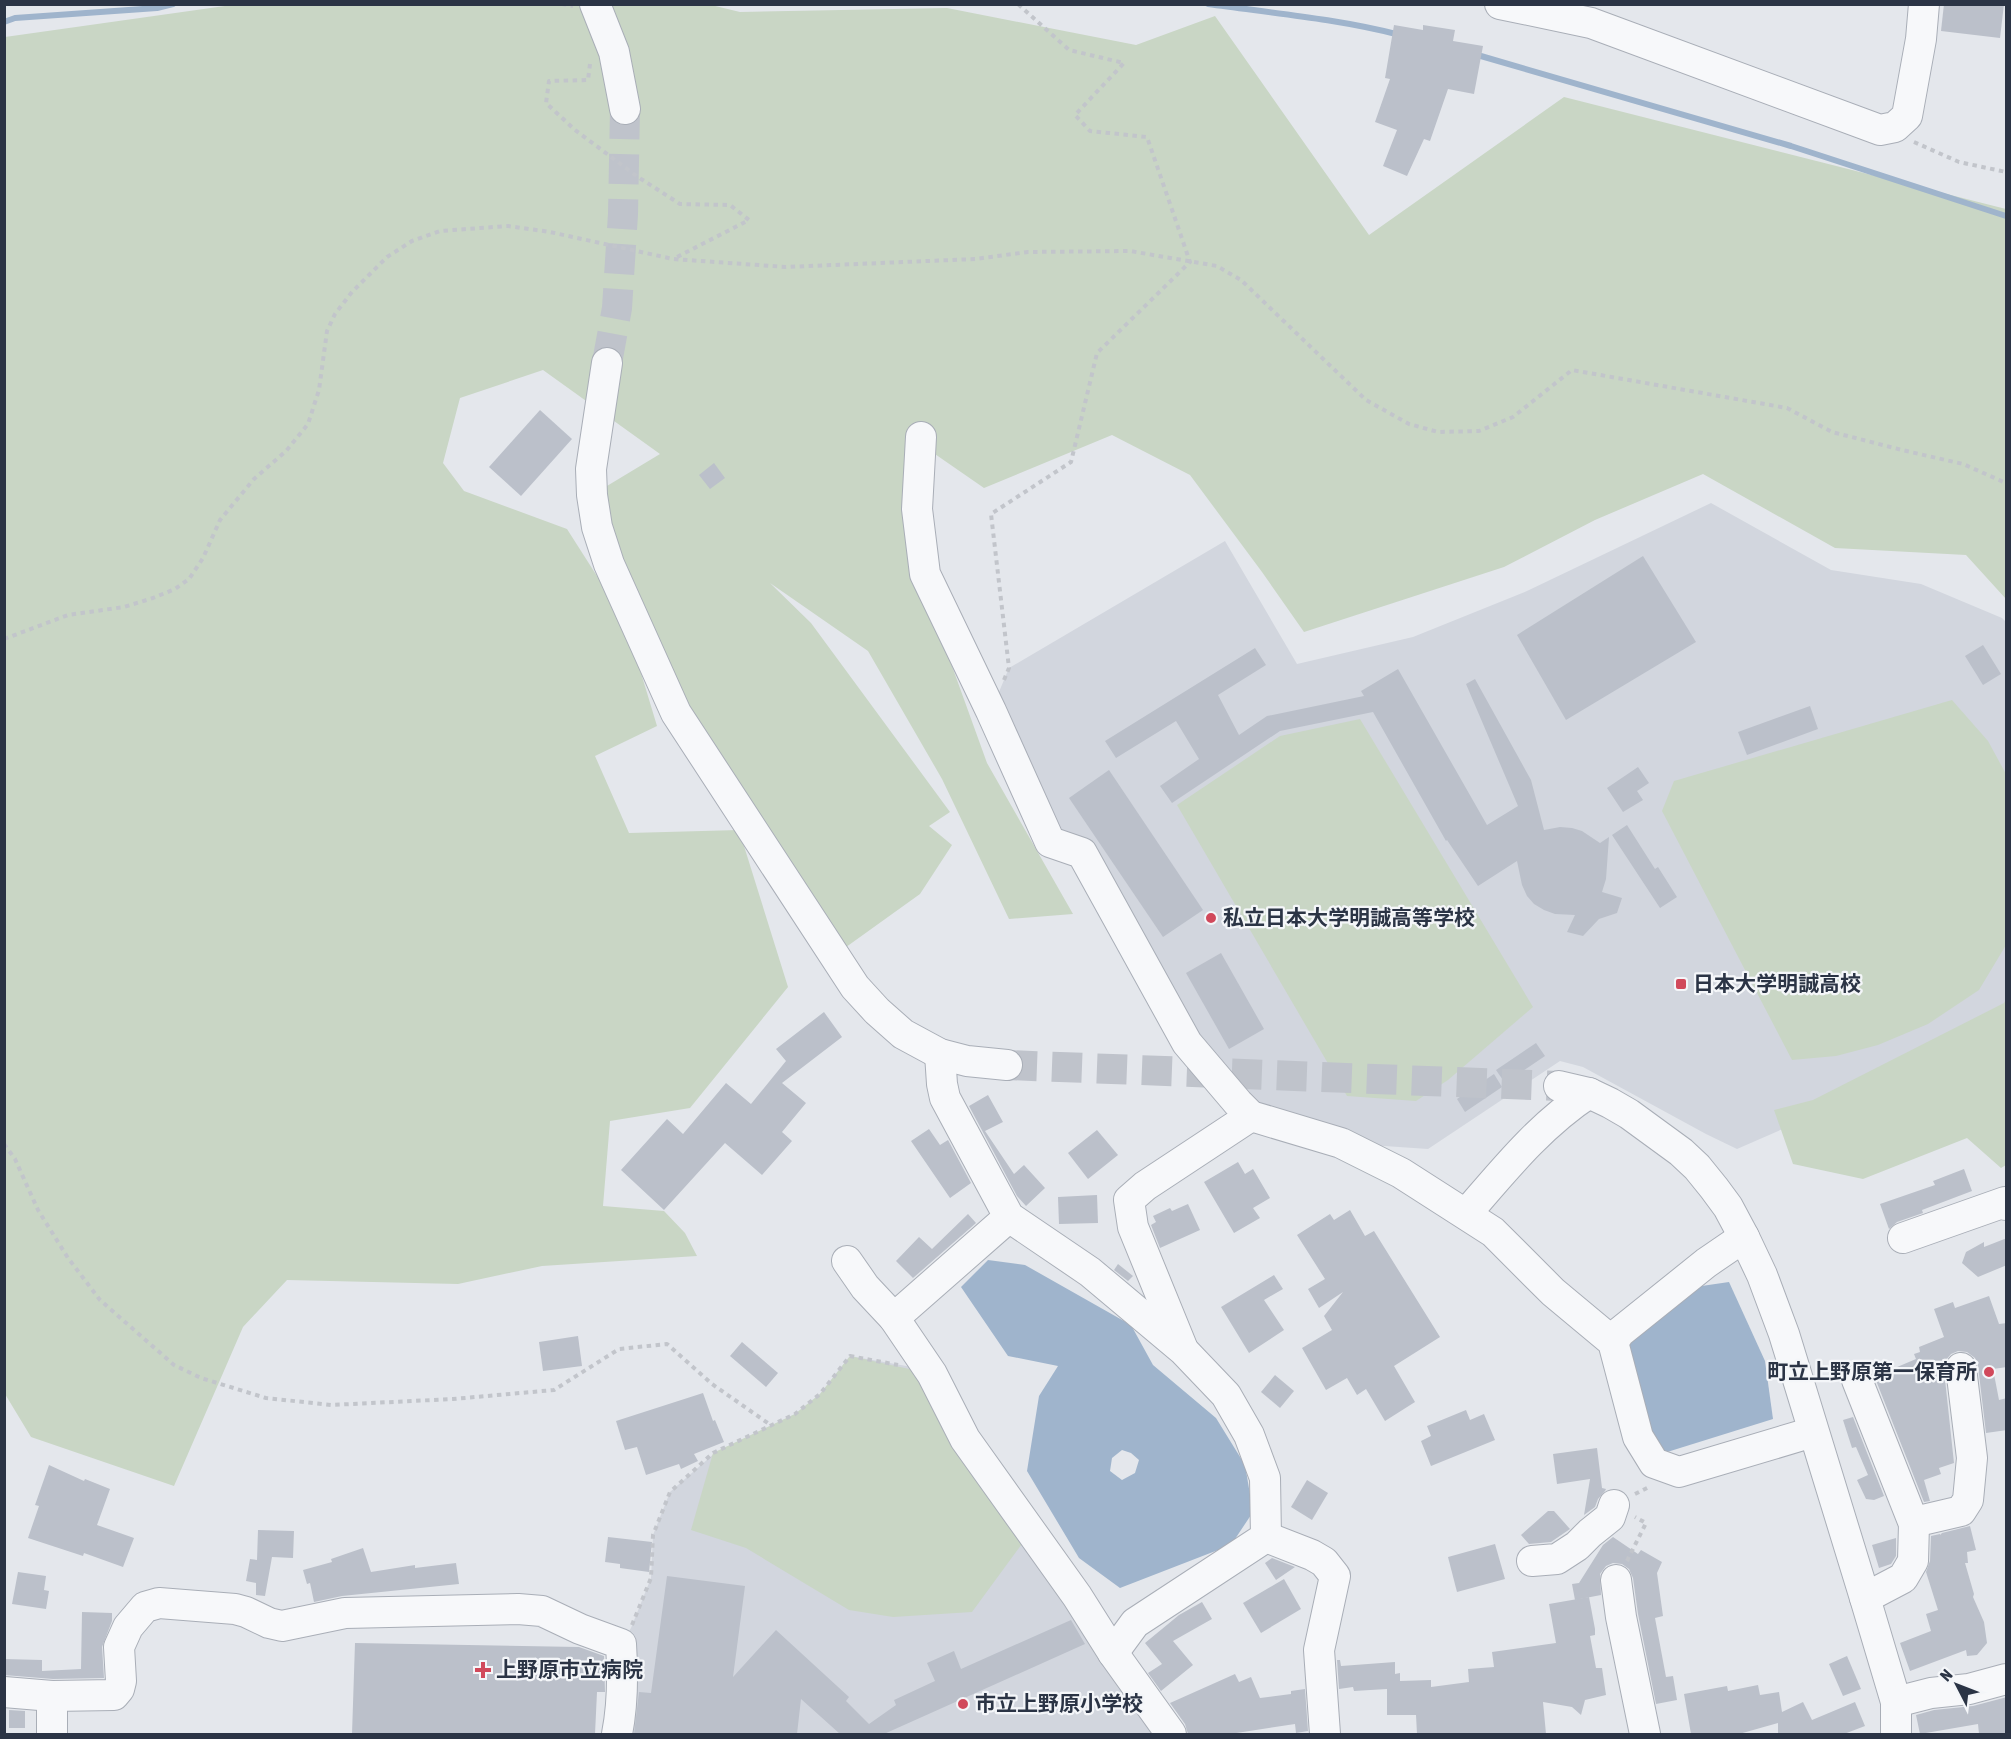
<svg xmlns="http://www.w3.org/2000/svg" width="2011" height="1739" font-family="'Asap Condensed','Noto Sans JP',sans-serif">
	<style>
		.built { fill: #d2d6de }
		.green { fill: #c9d6c5 }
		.water { fill: #9fb4cc; fill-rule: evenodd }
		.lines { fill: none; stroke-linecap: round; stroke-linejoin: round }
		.stream { stroke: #9fb4cc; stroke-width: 6 }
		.building { fill: #bbc0ca }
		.minor-tunnel { stroke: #bfc3cb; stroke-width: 30; stroke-dasharray: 30 15; stroke-linecap: butt }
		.minor-casing { stroke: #a9aeb7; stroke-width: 32 }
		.path { stroke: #c2c5cb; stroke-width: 4; stroke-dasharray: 4.5 4.5; stroke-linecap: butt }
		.minor { stroke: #f7f8fa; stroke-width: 30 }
		.poi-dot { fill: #d1495b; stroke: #f4f6f9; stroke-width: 2 }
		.labels { text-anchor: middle; stroke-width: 4.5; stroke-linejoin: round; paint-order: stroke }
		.poi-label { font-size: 21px; font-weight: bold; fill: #2b3445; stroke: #f4f6f9; text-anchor: start }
	</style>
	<rect width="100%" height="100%" fill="#e4e7ec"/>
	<!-- built -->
	<g class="built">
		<polygon points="1711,503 1831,570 1921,584 2002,618 2006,622 2006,1021 1995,1036 1737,1149 1706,1134 1583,1067 1560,1061 1428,1149 1341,1143 1251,1116 1082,853 1050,842 991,711 1009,668 1225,541 1297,664 1413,637 1527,591"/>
		<polygon points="850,1356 929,1370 1171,1734 617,1734 621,1644 631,1628 651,1578 653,1535 670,1492 716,1452 795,1414 820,1394"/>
	</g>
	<!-- green -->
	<g class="green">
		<polygon points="239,4 707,4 740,12 947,8 1136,45 1215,16 1369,235 1564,97 2006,209 2006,599 1966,555 1835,548 1703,474 1595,520 1504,567 1304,632 1262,572 1190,475 1112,435 984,488 906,434 914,561 987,763 1073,914 1009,919 942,779 868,651 770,583 811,623 950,812 929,826 952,845 920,894 835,955 676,713 592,495 660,454 543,370 460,398 443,463 464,491 567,529 625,620 657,726 595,756 629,833 739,830 788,987 690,1108 610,1121 603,1206 664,1211 685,1233 697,1256 542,1266 458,1284 287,1280 243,1327 174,1486 31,1437 5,1394 5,37"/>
		<polygon points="1952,700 1988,741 2006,774 2006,945 1979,990 1928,1024 1878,1045 1836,1056 1792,1060 1662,811 1674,781"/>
		<polygon points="1360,719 1533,1007 1448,1080 1416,1101 1347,1096 1177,805 1280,736"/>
		<polygon points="2006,999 2006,1165 2001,1168 1967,1138 1863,1179 1793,1164 1774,1110 1813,1100 2004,1003"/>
		<polygon points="850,1356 932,1374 1030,1533 972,1612 893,1617 849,1610 746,1548 691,1530 713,1453 795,1414 820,1394"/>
	</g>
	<!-- water -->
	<g class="water">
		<path d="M 988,1260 L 1025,1265 L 1131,1325 L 1153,1365 L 1216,1418 L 1245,1465 L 1253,1512 L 1231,1545 L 1120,1588 L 1079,1558 L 1027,1471 L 1039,1396 L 1058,1366 L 1008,1356 L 961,1287 ZM 1122,1450 L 1131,1453 L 1139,1460 L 1135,1473 L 1122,1480 L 1110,1471 L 1112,1458 Z"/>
		<polygon points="1729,1282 1765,1361 1773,1419 1664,1453 1628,1419 1624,1347 1688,1288"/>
	</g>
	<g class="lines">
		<!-- stream -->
		<g class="stream">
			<path d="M 1208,4 C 1272,13 1338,19 1400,35"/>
			<polyline points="4,22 15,18 157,8 173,4"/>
			<polyline points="1474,54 1791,146 2006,216"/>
		</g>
	</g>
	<!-- building -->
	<g class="building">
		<polygon points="1944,4 2004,4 2000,38 1941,31"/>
		<polygon points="1394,25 1423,30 1423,25 1455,30 1453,41 1483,46 1474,94 1448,89 1430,141 1424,139 1407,176 1383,166 1397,130 1375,122 1390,79 1385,78"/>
		<polygon points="540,410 572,439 521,496 489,467"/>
		<polygon points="714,463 725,478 710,489 699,475"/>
		<polygon points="1643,556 1696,642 1566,720 1517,635"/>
		<polygon points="1983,645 2001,674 1983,685 1965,656"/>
		<polygon points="1255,648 1266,665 1218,695 1239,735 1267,716 1364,696 1361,691 1398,669 1487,825 1518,806 1466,684 1475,679 1531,780 1544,830 1560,827 1572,828 1582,831 1600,843 1609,837 1606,879 1602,892 1622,898 1617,913 1599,919 1583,936 1567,932 1575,915 1555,914 1544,910 1534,904 1527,896 1522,885 1517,861 1478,886 1447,840 1446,841 1373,712 1280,731 1172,803 1160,786 1199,759 1176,721 1116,758 1105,741"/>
		<polygon points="1810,706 1818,729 1747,755 1738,732"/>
		<polygon points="1638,767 1649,783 1637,791 1643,800 1623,812 1607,788"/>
		<polygon points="1109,770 1203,910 1163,937 1069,798"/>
		<polygon points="1627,825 1655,869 1658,867 1677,897 1660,908 1612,835"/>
		<polygon points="1221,953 1264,1029 1229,1049 1186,973"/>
		<polygon points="824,1012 842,1037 782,1083 806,1103 782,1132 792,1141 762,1175 725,1143 664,1210 621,1170 667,1119 683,1134 726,1083 751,1104 786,1061 776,1049"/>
		<polygon points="1536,1043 1545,1056 1505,1083 1496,1070"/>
		<polygon points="1494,1074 1502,1087 1465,1112 1457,1099"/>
		<polygon points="988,1095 1003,1122 985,1131 1014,1174 1024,1165 1045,1188 1026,1206 1017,1196 969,1106"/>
		<polygon points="929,1129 940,1145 948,1140 971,1183 950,1198 911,1141"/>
		<polygon points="1097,1130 1118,1155 1088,1179 1068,1153"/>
		<polygon points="1238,1162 1245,1174 1253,1169 1270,1198 1253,1208 1260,1218 1234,1233 1204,1182"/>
		<polygon points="1964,1169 1972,1191 1922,1210 1923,1213 1897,1222 1889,1229 1880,1204 1935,1185 1933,1181"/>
		<polygon points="1097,1195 1098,1223 1059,1224 1058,1197"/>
		<polygon points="1188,1204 1200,1230 1160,1248 1151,1225 1156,1222 1153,1216 1170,1208 1172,1211"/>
		<polygon points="1350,1210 1365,1236 1374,1231 1440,1337 1394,1366 1415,1402 1385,1421 1366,1389 1357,1395 1347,1378 1326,1390 1302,1348 1332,1330 1324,1316 1343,1292 1319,1308 1308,1289 1325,1279 1297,1235 1330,1214 1334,1220"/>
		<polygon points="968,1214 976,1223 913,1278 896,1261 919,1237 932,1249"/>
		<polygon points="2007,1238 2007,1265 1978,1277 1962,1263 1966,1252 1984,1242 1984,1247"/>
		<polygon points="1118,1264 1133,1276 1128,1281 1114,1270"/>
		<polygon points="1274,1275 1283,1289 1264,1300 1284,1330 1249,1353 1221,1307"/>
		<polygon points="1989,1296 1999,1324 2007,1323 2007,1367 1993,1369 1999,1400 2007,1398 2007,1430 1986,1433 1978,1366 1975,1358 1967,1352 1958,1351 1951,1354 1945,1361 1944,1370 1954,1463 1939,1468 1941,1474 1924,1480 1930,1501 1924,1502 1877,1383 1876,1376 1916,1359 1914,1354 1920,1352 1919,1347 1944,1337 1934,1309 1953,1302 1955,1308"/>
		<polygon points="578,1336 582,1366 543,1371 539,1342"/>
		<polygon points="742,1342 778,1373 766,1387 730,1356"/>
		<polygon points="1275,1375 1294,1391 1280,1408 1261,1392"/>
		<polygon points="703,1393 713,1421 715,1420 724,1442 694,1454 698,1461 681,1469 679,1464 646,1475 637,1447 625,1450 616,1421"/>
		<polygon points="1466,1410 1470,1420 1484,1414 1495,1440 1431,1466 1421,1441 1431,1436 1427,1426"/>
		<polygon points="1853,1417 1884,1496 1874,1500 1866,1499 1857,1480 1868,1475 1856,1447 1852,1448 1843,1420"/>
		<polygon points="1597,1448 1602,1488 1606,1489 1605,1491 1598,1499 1595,1507 1584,1515 1590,1479 1557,1484 1553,1454"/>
		<polygon points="49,1465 84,1481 85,1479 110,1489 97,1525 134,1538 123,1567 84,1553 83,1556 28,1538 39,1506 35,1505"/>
		<polygon points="1307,1480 1328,1493 1312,1520 1291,1507"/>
		<polygon points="1548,1511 1554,1511 1570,1529 1551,1542 1529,1544 1521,1535"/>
		<polygon points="1970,1526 1976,1550 1967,1552 1968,1563 1965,1563 1974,1594 1973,1597 1984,1622 1987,1643 1977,1655 1967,1656 1966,1650 1910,1671 1900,1643 1931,1631 1926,1614 1938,1610 1926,1572 1930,1561 1931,1536 1940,1534 1940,1535 1942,1533"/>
		<polygon points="258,1530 294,1531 293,1558 272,1557 265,1596 256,1595 256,1583 246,1581 250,1559 257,1560"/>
		<polygon points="608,1537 652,1542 649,1572 620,1568 620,1564 605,1562"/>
		<polygon points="1613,1537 1638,1554 1641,1550 1662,1562 1657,1573 1663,1616 1655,1618 1666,1677 1673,1676 1677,1700 1656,1704 1638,1614 1633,1578 1629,1569 1622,1564 1613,1563 1606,1566 1600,1574 1601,1595 1575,1600 1572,1584 1579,1583 1603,1545"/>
		<polygon points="1896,1538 1896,1556 1891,1564 1879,1568 1872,1545"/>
		<polygon points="1495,1544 1505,1579 1457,1592 1448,1557"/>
		<polygon points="363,1548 371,1572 415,1565 415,1568 456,1563 459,1584 342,1596 314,1602 310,1583 307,1584 303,1570 332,1562 331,1559"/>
		<polygon points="1272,1558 1295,1567 1276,1580 1265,1563"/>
		<polygon points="18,1572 46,1576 44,1590 49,1591 46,1609 12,1604"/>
		<polygon points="667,1576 745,1586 733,1677 776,1630 849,1697 846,1701 869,1724 896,1705 894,1700 935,1681 927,1663 954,1651 961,1669 1071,1620 1085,1644 884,1734 840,1734 801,1699 797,1734 634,1734 639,1692 651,1693"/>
		<polygon points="1284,1579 1301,1609 1261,1633 1243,1603"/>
		<polygon points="1589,1597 1595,1629 1595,1635 1590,1636 1596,1668 1602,1668 1606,1695 1585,1700 1581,1715 1572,1707 1543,1702 1546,1734 1417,1734 1416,1715 1387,1715 1387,1689 1354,1691 1353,1687 1339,1689 1337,1660 1340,1660 1341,1666 1395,1662 1395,1674 1400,1673 1400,1681 1431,1680 1431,1687 1469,1682 1468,1669 1494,1667 1492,1652 1556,1643 1549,1604"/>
		<polygon points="1202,1602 1212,1619 1173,1641 1193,1665 1161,1691 1148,1673 1162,1664 1145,1643 1179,1615"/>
		<polygon points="82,1612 112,1613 112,1621 102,1647 104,1678 53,1679 4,1675 4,1659 42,1660 42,1671 81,1669"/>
		<polygon points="355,1643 579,1647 604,1656 605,1692 597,1692 595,1734 352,1734"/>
		<polygon points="1847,1656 1861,1689 1843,1696 1829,1664"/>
		<polygon points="1235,1674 1239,1682 1251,1677 1260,1698 1291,1694 1291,1691 1305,1689 1308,1731 1296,1733 1295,1724 1230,1734 1188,1734 1185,1724 1170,1703"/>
		<polygon points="1758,1685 1760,1695 1779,1692 1782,1712 1803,1702 1812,1720 1855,1702 1865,1726 1844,1734 1778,1734 1778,1723 1739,1734 1691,1734 1684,1694 1727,1686 1728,1691"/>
		<polygon points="2007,1697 2007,1734 1979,1734 1978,1724 1920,1734 1916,1715 1934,1710 1973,1706"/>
		<polygon points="9,1710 25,1711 25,1728 9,1728"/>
	</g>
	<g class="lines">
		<!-- minor-tunnel -->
		<g class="minor-tunnel">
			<polyline points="607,363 617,308 623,214 625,109"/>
			<polyline points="1007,1065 1559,1086"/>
		</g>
		<defs>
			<g id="minor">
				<polyline points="595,4 614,52 625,109"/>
				<polyline points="1500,4 1591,23 1880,130 1895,127 1907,116 1921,39 1924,4"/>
				<polyline points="607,363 591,469 592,495 597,527 609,564 676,713 855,987 877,1011 903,1034 940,1054 967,1061 1007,1065"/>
				<polyline points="921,437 917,509 925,574 991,711 1050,842 1082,853 1187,1043 1238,1103 1251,1116 1341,1143 1401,1173 1493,1232 1553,1292 1613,1342 1638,1437 1654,1463 1679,1472 1813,1432"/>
				<polyline points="940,1054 942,1084 945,1098 1009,1217 1090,1272 1183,1350 1226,1395 1249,1435 1265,1478 1266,1537 1135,1623 1113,1653"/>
				<polyline points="1559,1086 1589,1093 1610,1103 1629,1114 1681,1152 1697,1167 1714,1188 1728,1207 1744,1237 1762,1275 1784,1334 1865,1598 1896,1702 1896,1734"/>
				<path d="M 1466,1214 C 1504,1170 1540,1125 1589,1093"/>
				<polyline points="1903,1238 2005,1202 2006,1205"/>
				<polyline points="847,1261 865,1287 894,1318 932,1374 965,1439 1077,1596 1113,1653 1171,1734"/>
				<polyline points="894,1318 1009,1217"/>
				<polyline points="1613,1342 1620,1332 1706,1263 1744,1237"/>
				<polyline points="1182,1347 1133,1227 1129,1200 1145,1186 1251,1116"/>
				<polyline points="1857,1380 1914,1524 1913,1561 1903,1578 1865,1598"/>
				<polyline points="1914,1522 1961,1511 1968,1500 1972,1458 1961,1368"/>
				<polyline points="1266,1537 1312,1555 1324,1562 1335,1576 1319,1650 1325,1734"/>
				<polyline points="1532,1561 1557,1559 1577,1546 1590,1533 1610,1517 1614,1505"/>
				<polyline points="1616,1580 1621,1617 1645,1734"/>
				<path d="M 4,1692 L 52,1696 L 114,1695 L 119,1689 L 121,1681 L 119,1647 L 128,1627 L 145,1607 L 159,1603 L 235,1609 L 246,1612 L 269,1623 L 282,1626 L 345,1613 L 518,1609 L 542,1611 L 580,1629 L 621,1644 C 623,1675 623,1704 617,1734"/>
				<polyline points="52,1696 52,1734"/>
				<polyline points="1896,1702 1931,1693 1969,1689 2006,1679"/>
			</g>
		</defs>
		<!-- minor casing -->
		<use href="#minor" class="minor-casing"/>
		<!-- path -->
		<g class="path">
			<polyline points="562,4 573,6"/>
			<polyline points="590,64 588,80 549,81 546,103 575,130 638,177 680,204 730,205 749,220 675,258"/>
			<polyline points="1914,142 1959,162 2006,172"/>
			<polyline points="4,639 68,615 124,607 153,598 175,589 189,579 203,558 220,520 254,479 286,451 308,424 319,390 327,331 335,314 352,292 387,257 412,241 440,231 508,226 550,232 673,259 786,267 975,259 1028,252 1130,251 1217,266 1241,280 1366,400 1409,424 1438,432 1479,431 1513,417 1572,370 1787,408 1832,432 1902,450 1963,464 2006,483"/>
			<polyline points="1004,680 1009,668 991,514 1071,462 1097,353 1190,262 1147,137 1090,131 1075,115 1124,63 1069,50 1018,4"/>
			<polyline points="4,1144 15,1159 38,1210 68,1258 100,1300 174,1365 201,1378 266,1398 331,1405 453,1399 554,1390 619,1349 667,1344 712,1384 772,1426"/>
			<polyline points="1635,1494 1649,1487"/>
			<polyline points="1627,1561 1646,1523 1635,1517"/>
			<polyline points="632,1625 651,1578 653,1535 670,1492 713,1453 795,1414 820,1394 850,1356 898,1365"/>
		</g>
		<!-- minor -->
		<use href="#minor" class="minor"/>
	</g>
	<!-- markers -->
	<g class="poi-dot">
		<circle cx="1211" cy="918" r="6"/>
		<rect x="1675" y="978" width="12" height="12" rx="3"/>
		<circle cx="1989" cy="1372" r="6"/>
		<path d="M480 1661h6v6h6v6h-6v6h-6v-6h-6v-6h6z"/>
		<circle cx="963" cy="1704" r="6"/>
	</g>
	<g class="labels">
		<!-- poi labels -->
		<g class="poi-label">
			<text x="1223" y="925">私立日本大学明誠高等学校</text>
			<text x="1693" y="991">日本大学明誠高校</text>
			<text x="1977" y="1379" text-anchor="end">町立上野原第一保育所</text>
			<text x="496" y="1677">上野原市立病院</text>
			<text x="975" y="1711">市立上野原小学校</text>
		</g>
	</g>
	<!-- border -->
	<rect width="2011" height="1739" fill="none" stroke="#2b3445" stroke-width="12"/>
	<!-- north arrow -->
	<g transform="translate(1957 1685) rotate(312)" stroke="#f4f6f9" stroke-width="4.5" paint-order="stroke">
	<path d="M0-4.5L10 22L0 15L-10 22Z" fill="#2b3445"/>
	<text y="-9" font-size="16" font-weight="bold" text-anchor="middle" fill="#2b3445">N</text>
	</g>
</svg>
